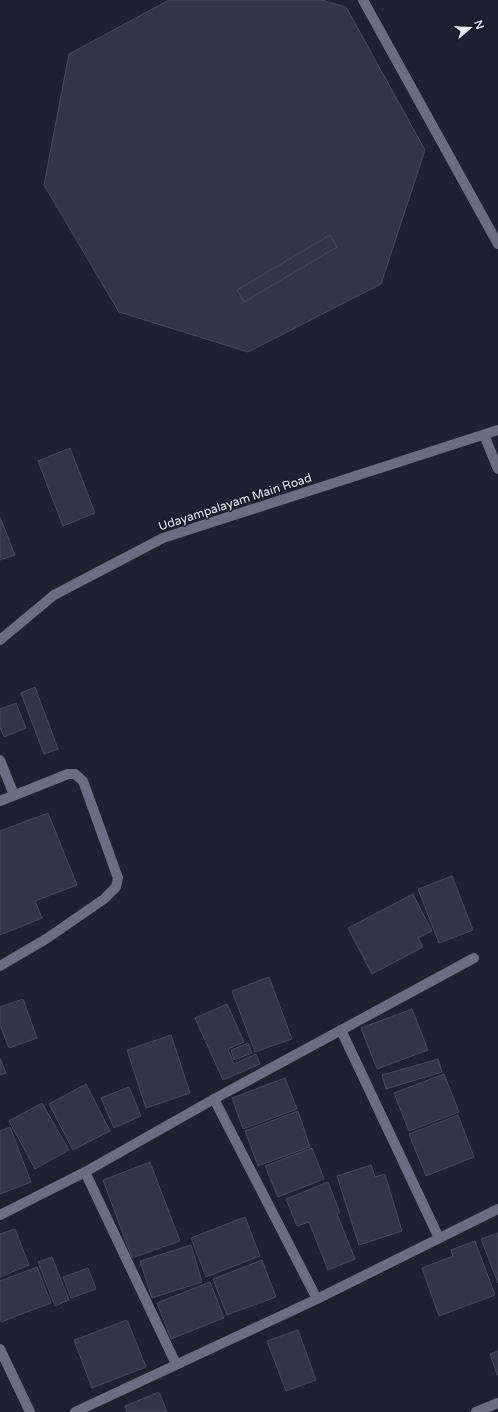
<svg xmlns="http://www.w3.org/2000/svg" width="498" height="1412" font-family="'Varela Round',sans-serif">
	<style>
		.building { fill: #333645; stroke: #484b5b }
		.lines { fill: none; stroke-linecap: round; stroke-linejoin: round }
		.service { stroke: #6b6e80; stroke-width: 10 }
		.minor { stroke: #6b6e80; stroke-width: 10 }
		.labels { text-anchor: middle; stroke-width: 3; stroke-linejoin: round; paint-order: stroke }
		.street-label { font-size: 12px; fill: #ebedf7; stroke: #161826 }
	</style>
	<rect width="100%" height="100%" fill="#1f2130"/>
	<!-- building -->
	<g class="building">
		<polygon points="169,0 322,0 346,7 425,150 381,284 248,352 119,312 44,185 69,54"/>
		<polygon points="330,235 337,247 244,302 237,290"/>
		<polygon points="70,448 95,513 63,526 38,461"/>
		<polygon points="0,517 15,555 0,560"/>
		<polygon points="35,687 58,749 44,754 21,693"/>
		<polygon points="16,703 26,728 4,737 0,727 0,709"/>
		<polygon points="48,813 77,885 35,901 42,918 0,935 0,831"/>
		<polygon points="452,876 473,930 439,943 418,889"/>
		<polygon points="413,894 432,931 418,938 423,947 372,974 348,928"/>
		<polygon points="269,977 292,1039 255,1052 232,991"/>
		<polygon points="23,999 37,1038 9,1048 0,1025 0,1007"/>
		<polygon points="227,1004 244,1042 228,1049 234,1064 256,1054 260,1064 223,1080 195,1018"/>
		<polygon points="412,1009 428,1050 377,1069 361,1028"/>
		<polygon points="171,1035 190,1093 146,1108 127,1050"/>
		<polygon points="248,1043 252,1053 234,1060 231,1050"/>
		<polygon points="0,1058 6,1073 0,1075"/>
		<polygon points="438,1059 442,1072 386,1089 382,1075"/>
		<polygon points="444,1074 459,1112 409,1131 394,1093"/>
		<polygon points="285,1078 297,1109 243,1129 232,1098"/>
		<polygon points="86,1084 110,1131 73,1150 49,1104"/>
		<polygon points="129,1087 141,1116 114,1128 101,1098"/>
		<polygon points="42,1103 69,1150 35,1169 9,1121"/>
		<polygon points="298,1111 310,1147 258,1166 245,1131"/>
		<polygon points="458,1115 474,1157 426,1176 409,1134"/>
		<polygon points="10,1127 31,1182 0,1194 0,1131"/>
		<polygon points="312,1148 324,1179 278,1197 265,1166"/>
		<polygon points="150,1162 180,1241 132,1258 103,1180"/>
		<polygon points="371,1165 375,1177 385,1174 402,1231 359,1245 337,1176"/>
		<polygon points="328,1182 340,1213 337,1214 355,1259 328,1270 309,1222 297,1226 286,1199"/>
		<polygon points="245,1217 260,1256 206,1277 191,1238"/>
		<polygon points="15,1229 29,1265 0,1277 0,1234"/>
		<polygon points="498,1233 498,1283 481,1239"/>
		<polygon points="475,1241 495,1295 439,1316 422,1268 453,1256 451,1250"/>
		<polygon points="191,1245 202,1282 152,1298 140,1261"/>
		<polygon points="52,1257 69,1300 55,1306 38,1262"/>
		<polygon points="262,1260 276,1297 227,1315 213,1279"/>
		<polygon points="37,1267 51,1303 1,1322 0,1318 0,1281"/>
		<polygon points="88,1268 96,1289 71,1298 63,1277"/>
		<polygon points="210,1282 224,1318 171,1339 157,1303"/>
		<polygon points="127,1320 146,1367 92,1388 74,1340"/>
		<polygon points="298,1330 316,1380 286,1391 267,1341"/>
		<polygon points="498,1351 498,1375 497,1375 490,1354"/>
		<polygon points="159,1392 167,1412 127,1412 125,1406"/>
	</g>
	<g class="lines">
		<!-- service -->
		<g class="service">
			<polyline points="0,760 14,795"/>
			<polyline points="0,801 68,774 75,774 83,781 118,878 116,887 104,899 46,939 0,966"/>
			<polyline points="341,1030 439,1238"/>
			<polyline points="214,1099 317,1299"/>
			<polyline points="85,1172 176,1364"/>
			<polyline points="0,1215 85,1172 214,1099 474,958"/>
			<polyline points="75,1412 317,1299 498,1209"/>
			<polyline points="476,1412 498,1403"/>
		</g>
		<!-- minor -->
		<g class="minor">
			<polyline points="363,0 498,244"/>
			<polyline points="484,435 498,469"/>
			<polyline points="0,640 54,595 163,538 498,430"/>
			<polyline points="0,1349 30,1412"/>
		</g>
	</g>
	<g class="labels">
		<!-- street labels -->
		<g class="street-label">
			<text transform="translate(235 502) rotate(-18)" y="4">Udayampalayam Main Road</text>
		</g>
	</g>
	<!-- north arrow -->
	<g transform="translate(470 28) rotate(71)" stroke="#161826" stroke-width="3" paint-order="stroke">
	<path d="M0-3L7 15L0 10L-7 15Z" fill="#ebedf7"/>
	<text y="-6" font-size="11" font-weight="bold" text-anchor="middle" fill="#ebedf7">N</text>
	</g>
</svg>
